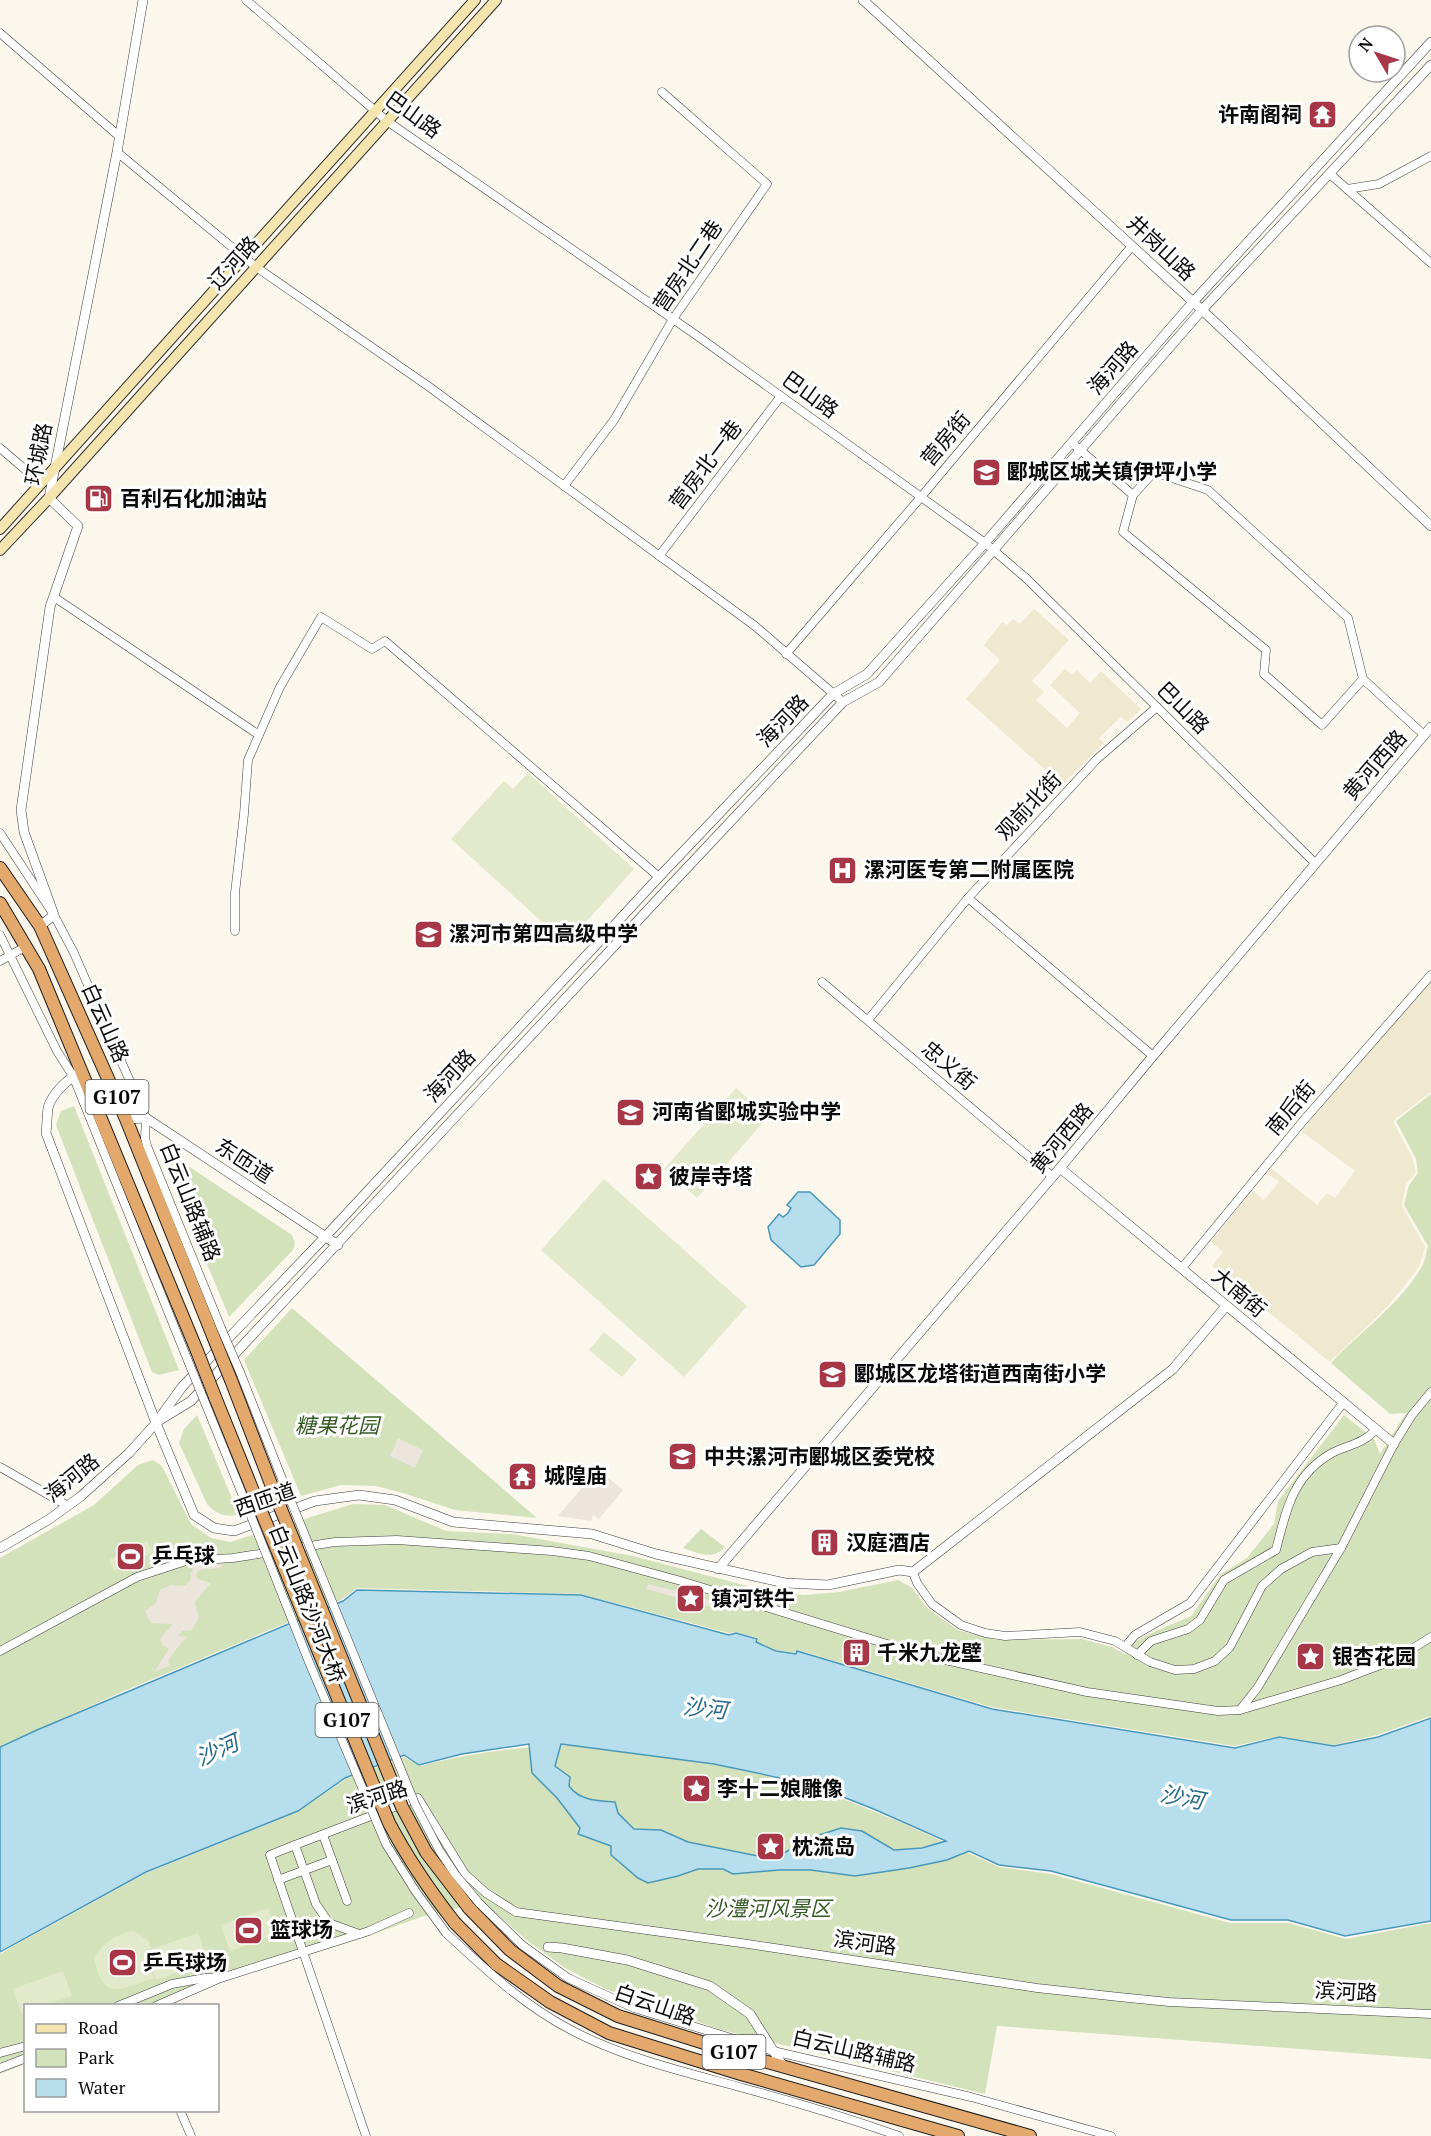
<svg xmlns="http://www.w3.org/2000/svg" width="1431" height="2136" font-family="'PT Serif','Noto Sans SC',serif">
	<style>
		.farmland { fill: #efe9cf }
		.green { fill: #d3e2ba }
		.pitch { fill: #e3eacb }
		.plaza { fill: #ebe5dc }
		.water { fill: #b7deed; stroke: #4898ba; stroke-width: 1.5; fill-rule: evenodd }
		.lines { fill: none; stroke-linecap: round; stroke-linejoin: round }
		.minor-casing { stroke: #3e3e3e; stroke-width: 9 }
		.tertiary-casing { stroke: #3e3e3e; stroke-width: 10 }
		.secondary-casing { stroke: #2d2d2d; stroke-width: 12 }
		.trunk-casing { stroke: #1c1c1c; stroke-width: 14 }
		.minor { stroke: #fff; stroke-width: 8 }
		.tertiary { stroke: #fff; stroke-width: 9 }
		.secondary { stroke: #f4e5af; stroke-width: 10 }
		.trunk { stroke: #e2a86c; stroke-width: 12 }
		.minor-bridge-casing { stroke: #3e3e3e; stroke-width: 9; stroke-linecap: butt }
		.trunk-bridge-casing { stroke: #1c1c1c; stroke-width: 14; stroke-linecap: butt }
		.minor-bridge { stroke: #fff; stroke-width: 8 }
		.trunk-bridge { stroke: #e2a86c; stroke-width: 12 }
		.labels { text-anchor: middle; stroke-width: 6; stroke-linejoin: round; paint-order: stroke }
		.shield { fill: #fff; stroke: #545454; stroke-width: 1.5 }
		.shield-label { font-size: 20px; font-weight: bold; fill: #0b0b0b }
		.street-label { font-size: 21px; fill: #0b0b0b; stroke: #fff }
		.poi-label { font-size: 21px; font-weight: bold; fill: #0b0b0b; stroke: #fff; text-anchor: start }
		.park-label { font-size: 21px; font-style: italic; fill: #355925; stroke: #fff }
		.water-label { font-size: 22px; font-style: italic; fill: #26698b; stroke: #fff }
	</style>
	<rect width="100%" height="100%" fill="#fcf7ec"/>
	<!-- farmland -->
	<g class="farmland">
		<polygon points="1034,609 1069,640 1032,681 1044,692 1036,700 1067,728 1080,713 1050,685 1065,669 1072,675 1077,670 1090,683 1101,671 1141,709 1127,722 1121,717 1099,738 1104,743 1062,785 966,699 1000,660 984,645 1002,622 1007,625 1013,619 1020,624"/>
		<polygon points="1431,977 1431,1092 1393,1121 1413,1159 1416,1173 1406,1184 1402,1206 1425,1247 1419,1267 1389,1305 1330,1362 1212,1266 1223,1252 1211,1242 1252,1190 1264,1200 1279,1182 1267,1173 1271,1168 1317,1205 1327,1193 1335,1198 1355,1171 1301,1131"/>
	</g>
	<!-- green -->
	<g class="green">
		<path d="M 1431,1094 L 1431,1716 L 1377,1735 L 1333,1745 L 1279,1736 L 1235,1746 L 991,1707 L 798,1650 L 796,1653 L 776,1650 L 757,1642 L 758,1638 L 736,1632 L 729,1633 L 581,1594 L 357,1588 L 341,1600 L 124,1691 L 0,1746 L 0,1558 L 94,1505 L 138,1465 L 153,1460 L 162,1466 L 191,1524 L 211,1538 L 230,1542 L 353,1504 L 385,1505 L 446,1531 L 512,1534 L 633,1556 L 771,1592 L 804,1595 L 839,1592 L 898,1580 L 911,1587 L 927,1608 L 958,1630 L 997,1640 L 1082,1639 L 1112,1647 L 1125,1654 L 1133,1643 L 1147,1635 L 1191,1616 L 1221,1574 L 1247,1558 L 1274,1524 L 1278,1501 L 1344,1415 L 1374,1439 L 1380,1454 L 1406,1413 L 1390,1414 L 1331,1363 C 1361,1331 1399,1305 1421,1268 C 1425,1262 1426,1253 1428,1246 L 1404,1205 L 1409,1185 L 1418,1173 L 1416,1159 L 1396,1121 Z"/>
		<polygon points="74,1106 179,1370 159,1375 152,1372 56,1125 61,1111"/>
		<polygon points="158,1146 292,1235 295,1243 293,1250 229,1317"/>
		<polygon points="292,1308 537,1518 455,1510 403,1493 376,1486 341,1485 301,1496 244,1360"/>
		<path d="M 197,1415 L 239,1515 C 225,1517 217,1515 207,1504 L 179,1443 L 184,1429 Z"/>
		<path d="M 701,1529 L 725,1547 C 713,1561 698,1553 683,1548 Z"/>
		<path d="M 575,1745 L 714,1764 L 813,1787 L 900,1822 L 999,1867 L 1051,1874 L 1230,1923 L 1289,1923 L 1346,1939 L 1431,1923 L 1431,2059 L 997,2026 L 985,2094 L 718,2029 L 608,1990 L 565,1968 L 525,1939 L 483,1902 L 421,1917 L 368,1936 L 225,1981 L 166,2005 L 26,2006 L 25,2064 L 0,2074 L 0,1954 L 17,1944 L 147,1873 L 298,1812 L 346,1779 L 404,1757 L 420,1766 C 471,1753 522,1746 575,1745 Z"/>
	</g>
	<!-- pitch -->
	<g class="pitch">
		<polygon points="528,773 634,869 566,944 451,839 504,781 513,789"/>
		<polygon points="736,1088 768,1117 697,1198 664,1169"/>
		<polygon points="604,1179 747,1306 684,1377 541,1250"/>
		<polygon points="604,1332 637,1359 622,1377 589,1350"/>
		<polygon points="147,1541 153,1552 114,1571 109,1560"/>
		<polygon points="268,1908 278,1934 230,1951 221,1925"/>
		<path d="M 134,1931 L 149,1941 L 151,1948 L 144,1951 L 154,1978 C 120,1989 103,2003 94,1957 C 105,1942 116,1934 134,1931 Z"/>
		<polygon points="198,1933 208,1961 156,1980 146,1951"/>
		<polygon points="63,1971 72,1996 46,2005 26,2006 25,2013 22,2014 13,1989"/>
	</g>
	<!-- plaza -->
	<g class="plaza">
		<polygon points="398,1438 423,1450 415,1468 390,1456"/>
		<polygon points="598,1469 623,1490 599,1519 593,1515 591,1521 558,1516"/>
		<polygon points="224,1562 220,1568 199,1570 196,1575 198,1579 211,1583 195,1602 199,1618 191,1631 183,1630 178,1636 186,1637 172,1655 168,1662 171,1665 154,1672 169,1649 163,1645 160,1639 173,1624 151,1623 145,1611 156,1603 160,1590 171,1585 185,1586 191,1579 190,1573 193,1571 191,1566"/>
		<polygon points="648,1584 721,1603 719,1609 646,1589"/>
	</g>
	<!-- water -->
	<g class="water">
		<polygon points="798,1192 810,1192 840,1220 840,1234 814,1265 801,1267 771,1240 768,1227 779,1214 783,1217 788,1213 791,1208 787,1205"/>
		<path d="M 357,1590 L 581,1595 L 729,1635 L 736,1633 L 757,1639 L 756,1642 L 776,1651 L 796,1654 L 797,1651 L 992,1709 L 1235,1748 L 1279,1737 L 1334,1746 L 1378,1737 L 1431,1718 L 1431,1921 L 1345,1936 L 1288,1920 L 1231,1920 L 1051,1871 L 999,1865 L 969,1851 L 947,1860 L 909,1868 L 855,1876 L 811,1870 L 779,1870 L 733,1874 L 723,1869 L 698,1869 L 678,1876 L 648,1883 L 638,1878 L 611,1855 L 611,1846 L 578,1834 L 580,1828 L 557,1798 L 532,1773 L 529,1744 L 462,1754 L 419,1765 L 404,1755 L 345,1778 L 298,1811 L 146,1872 L 0,1952 L 0,1747 L 37,1730 L 343,1601 ZM 561,1744 L 714,1764 L 813,1785 L 876,1810 L 946,1841 L 922,1848 L 894,1850 L 862,1831 L 841,1828 L 810,1838 L 779,1856 L 763,1857 L 688,1842 L 661,1830 L 634,1829 L 618,1813 L 615,1802 C 598,1801 580,1801 569,1786 L 570,1777 L 555,1766 Z"/>
	</g>
	<g class="lines">
		<defs>
			<g id="minor">
				<polyline points="246,0 387,121 696,335 985,543 1027,579 1315,863"/>
				<polyline points="0,33 120,137"/>
				<polyline points="117,152 256,267 428,386 755,626 843,702"/>
				<polyline points="1330,174 1431,263"/>
				<polyline points="1347,189 1379,184 1431,156"/>
				<polyline points="1072,443 1133,495"/>
				<polyline points="0,448 41,483"/>
				<polyline points="564,486 614,420 673,319 767,184 662,92"/>
				<polyline points="659,556 781,396"/>
				<polyline points="54,597 259,735"/>
				<polyline points="786,654 921,497 1132,246"/>
				<polyline points="1363,679 1322,725 1264,674 1266,650 1123,532 1133,495 1154,472 1208,490 1348,618 1363,679 1424,735"/>
				<polyline points="0,833 54,915 74,953 146,1118 145,1138 147,1146 221,1328"/>
				<polyline points="968,898 1153,1056"/>
				<polyline points="235,931 235,893 244,814 248,760 280,687 321,617 372,649 385,641 659,877"/>
				<polyline points="0,935 57,1051 73,1076 188,1361"/>
				<polyline points="0,961 25,947"/>
				<polyline points="822,982 1053,1177"/>
				<polyline points="868,1020 968,898 1097,759 1157,707"/>
				<polyline points="1182,1268 1303,1121 1431,975"/>
				<polyline points="240,1372 288,1494"/>
				<polyline points="206,1405 249,1511"/>
				<polyline points="0,1467 68,1506"/>
				<polyline points="913,1572 917,1583 932,1604 961,1625 985,1633 1005,1636 1080,1632 1115,1641 1150,1662 1175,1670 1194,1669 1215,1661 1230,1647 1262,1586 1281,1569 1312,1552 1341,1548"/>
				<polyline points="1125,1647 1135,1635 1190,1603 1343,1403"/>
				<polyline points="0,1651 137,1577 186,1561 233,1558 335,1542 397,1540 552,1551 589,1556 681,1581 923,1655 1087,1692 1218,1711 1240,1710 1341,1680 1396,1659 1431,1637"/>
				<path d="M 1137,1655 L 1151,1641 L 1188,1629 L 1200,1620 L 1224,1580 L 1276,1550 C 1286,1510 1293,1475 1332,1453 C 1348,1445 1365,1443 1376,1429"/>
				<polyline points="1240,1710 1258,1687 1341,1548 1394,1444 1412,1415 1431,1392"/>
				<polyline points="323,1835 347,1901"/>
				<polyline points="295,1845 270,1855 366,2136"/>
				<polyline points="278,1880 332,1860"/>
				<polyline points="479,1903 522,1945 568,1978 634,2008 773,2051 971,2097 1111,2136"/>
				<path d="M 446,1933 C 485,1969 523,2005 571,2030 C 624,2058 685,2072 743,2088 C 795,2102 848,2118 899,2136"/>
				<polyline points="359,1934 329,1923 316,1904 295,1845 418,1798 465,1874 486,1893 516,1912 748,1944 1037,1988 1119,1997 1169,2002 1431,2014"/>
				<polyline points="118,2006 172,1984 205,1978 221,1978 303,1952 369,1931 409,1913"/>
				<polyline points="156,2006 218,1979"/>
				<polyline points="0,2053 26,2046"/>
				<polyline points="0,2068 26,2058"/>
				<polyline points="180,2110 191,2136"/>
			</g>
			<g id="tertiary">
				<polyline points="863,0 1202,310 1431,526"/>
				<polyline points="40,926 54,915 24,832 21,810 50,607 78,526 49,498 117,152 143,0"/>
				<path d="M 82,1071 C 69,1078 52,1093 48,1108 C 47,1116 47,1125 46,1133 L 156,1423 L 194,1515 L 214,1528 L 234,1531 L 315,1501 L 359,1495 L 395,1500 L 453,1522 L 592,1534 L 656,1554 L 785,1583 L 828,1585 L 899,1570 L 913,1572 L 1173,1369 L 1226,1306"/>
				<polyline points="126,1119 146,1118 338,1245"/>
				<polyline points="1060,1168 1394,1444"/>
				<polyline points="160,1420 191,1401 670,886 843,702 879,682 1202,310 1431,65"/>
				<polyline points="0,1548 48,1520 80,1497 129,1453 156,1423 182,1387 325,1237 659,877 833,694 867,674 985,543 1193,302 1431,42"/>
				<polyline points="718,1569 1060,1168 1153,1056 1431,727"/>
				<polyline points="548,1947 562,1948 627,1960 710,1986 750,2014 783,2066"/>
			</g>
			<g id="secondary">
				<polyline points="0,529 475,0"/>
				<polyline points="0,550 49,498 496,0"/>
			</g>
			<g id="trunk">
				<polyline points="0,868 40,926 126,1119 213,1336"/>
				<polyline points="0,903 39,969 197,1351"/>
				<polyline points="231,1380 276,1497"/>
				<polyline points="215,1397 259,1506"/>
				<polyline points="469,1908 510,1950 558,1986 618,2016 746,2056 1030,2136"/>
				<polyline points="455,1923 496,1964 550,2002 609,2033 741,2074 958,2136"/>
			</g>
		</defs>
		<!-- minor casing -->
		<use href="#minor" class="minor-casing"/>
		<!-- tertiary casing -->
		<use href="#tertiary" class="tertiary-casing"/>
		<!-- secondary casing -->
		<use href="#secondary" class="secondary-casing"/>
		<!-- trunk casing -->
		<use href="#trunk" class="trunk-casing"/>
		<!-- minor -->
		<use href="#minor" class="minor"/>
		<!-- tertiary -->
		<use href="#tertiary" class="tertiary"/>
		<!-- secondary -->
		<use href="#secondary" class="secondary"/>
		<!-- trunk -->
		<use href="#trunk" class="trunk"/>
		<defs>
			<g id="minor-bridge">
				<polyline points="221,1328 240,1372"/>
				<polyline points="188,1361 206,1405"/>
				<polyline points="288,1494 415,1804 439,1850 455,1874 479,1903"/>
				<polyline points="249,1511 309,1662 386,1844 416,1892 446,1933"/>
			</g>
			<g id="trunk-bridge">
				<polyline points="213,1336 231,1380"/>
				<polyline points="197,1351 215,1397"/>
				<polyline points="276,1497 402,1807 426,1852 469,1908"/>
				<path d="M 259,1506 L 389,1823 C 408,1859 430,1891 455,1923"/>
			</g>
		</defs>
		<!-- minor-bridge casing -->
		<use href="#minor-bridge" class="minor-bridge-casing"/>
		<!-- trunk-bridge casing -->
		<use href="#trunk-bridge" class="trunk-bridge-casing"/>
		<!-- minor-bridge -->
		<use href="#minor-bridge" class="minor-bridge"/>
		<!-- trunk-bridge -->
		<use href="#trunk-bridge" class="trunk-bridge"/>
	</g>
	<!-- icons -->
	<defs>
		<symbol id="temple-square" viewBox="-11 -11 22 22"><rect x="-9" y="-9" width="18" height="18" rx="4" fill="#a73747" stroke="#fff"/><path d="M0-6L5-2H3V0L6.5 2.5H4V6H1.5V3h-3V6H-4V2.5H-6.5L-3 0V-2H-5Z" fill="#fff"/></symbol>
		<symbol id="school-square" viewBox="-11 -11 22 22"><rect x="-9" y="-9" width="18" height="18" rx="4" fill="#a73747" stroke="#fff"/><path d="M0-5L7-2L0 1L-7-2ZM-4 1L0 2.5L4 1V4Q0 6-4 4Z" fill="#fff"/></symbol>
		<symbol id="fuel-square" viewBox="-11 -11 22 22"><rect x="-9" y="-9" width="18" height="18" rx="4" fill="#a73747" stroke="#fff"/><path d="M-5.5-6h7V0h2V4h1.3V-2.5L3-4.5l.8-.8L6-3V5H2.5V1h-1V6h-7ZM-4.2-4.7v3.2H.2V-4.7Z" fill="#fff"/></symbol>
		<symbol id="hospital-square" viewBox="-11 -11 22 22"><rect x="-9" y="-9" width="18" height="18" rx="4" fill="#a73747" stroke="#fff"/><path d="M-5-5h3v3.5h4V-5h3V5h-3V1.5h-4V5h-3Z" fill="#fff"/></symbol>
		<symbol id="sight-square" viewBox="-11 -11 22 22"><rect x="-9" y="-9" width="18" height="18" rx="4" fill="#a73747" stroke="#fff"/><path d="M0-6L1.8-2.2L6-1.7L2.9 1.2L3.7 5.4L0 3.3L-3.7 5.4L-2.9 1.2L-6-1.7L-1.8-2.2Z" fill="#fff"/></symbol>
		<symbol id="building-square" viewBox="-11 -11 22 22"><rect x="-9" y="-9" width="18" height="18" rx="4" fill="#a73747" stroke="#fff"/><path d="M-4-6H4V6H1V3H-1V6H-4ZM-2.5-4.3h1.7v1.8h-1.7ZM.8-4.3h1.7v1.8H.8ZM-2.5-1h1.7V.8h-1.7ZM.8-1h1.7V.8H.8Z" fill="#fff"/></symbol>
		<symbol id="stadium-square" viewBox="-11 -11 22 22"><rect x="-9" y="-9" width="18" height="18" rx="4" fill="#a73747" stroke="#fff"/><path d="M0-5a6.5 5 0 1 0 0 10a6.5 5 0 1 0 0-10ZM-3.5-1.8h7v3.6h-7Z" fill="#fff"/></symbol>
	</defs>
	<g fill-rule="evenodd">
		<use href="#temple-square" x="1306" y="98" width="33" height="33"/>
		<use href="#school-square" x="970" y="456" width="33" height="33"/>
		<use href="#fuel-square" x="82" y="482" width="33" height="33"/>
		<use href="#hospital-square" x="826" y="854" width="33" height="33"/>
		<use href="#school-square" x="412" y="918" width="33" height="33"/>
		<use href="#school-square" x="614" y="1096" width="33" height="33"/>
		<use href="#sight-square" x="632" y="1160" width="33" height="33"/>
		<use href="#school-square" x="816" y="1358" width="33" height="33"/>
		<use href="#school-square" x="666" y="1440" width="33" height="33"/>
		<use href="#temple-square" x="506" y="1460" width="33" height="33"/>
		<use href="#building-square" x="808" y="1526" width="33" height="33"/>
		<use href="#stadium-square" x="114" y="1540" width="33" height="33"/>
		<use href="#sight-square" x="674" y="1582" width="33" height="33"/>
		<use href="#building-square" x="840" y="1636" width="33" height="33"/>
		<use href="#sight-square" x="1294" y="1640" width="33" height="33"/>
		<use href="#sight-square" x="680" y="1772" width="33" height="33"/>
		<use href="#sight-square" x="754" y="1830" width="33" height="33"/>
		<use href="#stadium-square" x="232" y="1914" width="33" height="33"/>
		<use href="#stadium-square" x="106" y="1946" width="33" height="33"/>
	</g>
	<g class="labels">
		<!-- shield labels -->
		<g class="shield">
			<rect x="85.5" y="1080" width="63" height="34" rx="4.5"/>
			<rect x="315.5" y="1703" width="63" height="34" rx="4.5"/>
			<rect x="702.5" y="2035" width="63" height="34" rx="4.5"/>
		</g>
		<g class="shield-label">
			<text x="117" y="1104">G107</text>
			<text x="347" y="1727">G107</text>
			<text x="734" y="2059">G107</text>
		</g>
		<!-- street labels -->
		<g class="street-label">
			<text transform="translate(413 115) rotate(36)" y="7">巴山路</text>
			<text transform="translate(1161 248) rotate(43)" y="7">井岗山路</text>
			<text transform="translate(234 263) rotate(-48)" y="7">辽河路</text>
			<text transform="translate(688 266) rotate(-56)" y="7">营房北二巷</text>
			<text transform="translate(1113 368) rotate(-49)" y="7">海河路</text>
			<text transform="translate(810 395) rotate(36)" y="7">巴山路</text>
			<text transform="translate(946 439) rotate(-50)" y="7">营房街</text>
			<text transform="translate(39 454) rotate(-79)" y="7">环城路</text>
			<text transform="translate(706 465) rotate(-53)" y="7">营房北一巷</text>
			<text transform="translate(1183 708) rotate(45)" y="7">巴山路</text>
			<text transform="translate(783 721) rotate(-46)" y="7">海河路</text>
			<text transform="translate(1375 765) rotate(-49)" y="7">黄河西路</text>
			<text transform="translate(1029 806) rotate(-47)" y="7">观前北街</text>
			<text transform="translate(105 1023) rotate(66)" y="7">白云山路</text>
			<text transform="translate(949 1066) rotate(40)" y="7">忠义街</text>
			<text transform="translate(450 1076) rotate(-47)" y="7">海河路</text>
			<text transform="translate(1291 1108) rotate(-50)" y="7">南后街</text>
			<text transform="translate(1062 1138) rotate(-50)" y="7">黄河西路</text>
			<text transform="translate(244 1161) rotate(33)" y="7">东匝道</text>
			<text transform="translate(190 1202) rotate(68)" y="7">白云山路辅路</text>
			<text transform="translate(1239 1293) rotate(40)" y="7">大南街</text>
			<text transform="translate(72 1478) rotate(-39)" y="7">海河路</text>
			<text transform="translate(265 1500) rotate(-19)" y="7">西匝道</text>
			<text transform="translate(307 1604) rotate(68)" y="7">白云山路沙河大桥</text>
			<text transform="translate(377 1797) rotate(-18)" y="7">滨河路</text>
			<text transform="translate(865 1943) rotate(8)" y="7">滨河路</text>
			<text transform="translate(1346 1992) rotate(3)" y="7">滨河路</text>
			<text transform="translate(655 2005) rotate(19)" y="7">白云山路</text>
			<text transform="translate(854 2051) rotate(13)" y="7">白云山路辅路</text>
		</g>
		<!-- poi labels -->
		<g class="poi-label">
			<text x="1302" y="122" text-anchor="end">许南阁祠</text>
			<text x="1007" y="479">郾城区城关镇伊坪小学</text>
			<text x="120" y="506">百利石化加油站</text>
			<text x="864" y="877">漯河医专第二附属医院</text>
			<text x="449" y="941">漯河市第四高级中学</text>
			<text x="652" y="1119">河南省郾城实验中学</text>
			<text x="669" y="1184">彼岸寺塔</text>
			<text x="854" y="1381">郾城区龙塔街道西南街小学</text>
			<text x="704" y="1464">中共漯河市郾城区委党校</text>
			<text x="544" y="1483">城隍庙</text>
			<text x="846" y="1550">汉庭酒店</text>
			<text x="152" y="1563">乒乓球</text>
			<text x="711" y="1606">镇河铁牛</text>
			<text x="877" y="1660">千米九龙壁</text>
			<text x="1332" y="1664">银杏花园</text>
			<text x="717" y="1796">李十二娘雕像</text>
			<text x="792" y="1854">枕流岛</text>
			<text x="270" y="1937">篮球场</text>
			<text x="143" y="1970">乒乓球场</text>
		</g>
		<!-- park labels -->
		<g class="park-label">
			<text x="337" y="1433">糖果花园</text>
			<text x="768" y="1916">沙澧河风景区</text>
		</g>
		<!-- water labels -->
		<g class="water-label">
			<text transform="translate(705 1708) rotate(6)" y="8">沙河</text>
			<text transform="translate(217 1750) rotate(-24)" y="8">沙河</text>
			<text transform="translate(1182 1797) rotate(11)" y="8">沙河</text>
		</g>
	</g>
	<!-- legend -->
	<rect x="24" y="2004" width="195" height="108" fill="#ffffff" stroke="#9d9d9d" stroke-width="1.5"/>
	<rect x="36" y="2024" width="30" height="9" fill="#f4e5af" stroke="#9d9d9d" stroke-width="1.5"/>
	<text x="78" y="2034" font-size="18" fill="#0b0b0b">Road</text>
	<rect x="36" y="2049" width="30" height="18" fill="#d3e2ba" stroke="#9d9d9d" stroke-width="1.5"/>
	<text x="78" y="2064" font-size="18" fill="#0b0b0b">Park</text>
	<rect x="36" y="2079" width="30" height="18" fill="#b7deed" stroke="#9d9d9d" stroke-width="1.5"/>
	<text x="78" y="2094" font-size="18" fill="#0b0b0b">Water</text>
	<!-- north arrow -->
	<g transform="translate(1377 54) rotate(309)"><circle r="28" fill="#ffffff" stroke="#9d9d9d" stroke-width="1.5"/>
	<path d="M0-4.5L10 22L0 15L-10 22Z" fill="#a73747"/>
	<text y="-9" font-size="16" font-weight="bold" text-anchor="middle" fill="#0b0b0b">N</text>
	</g>
</svg>
